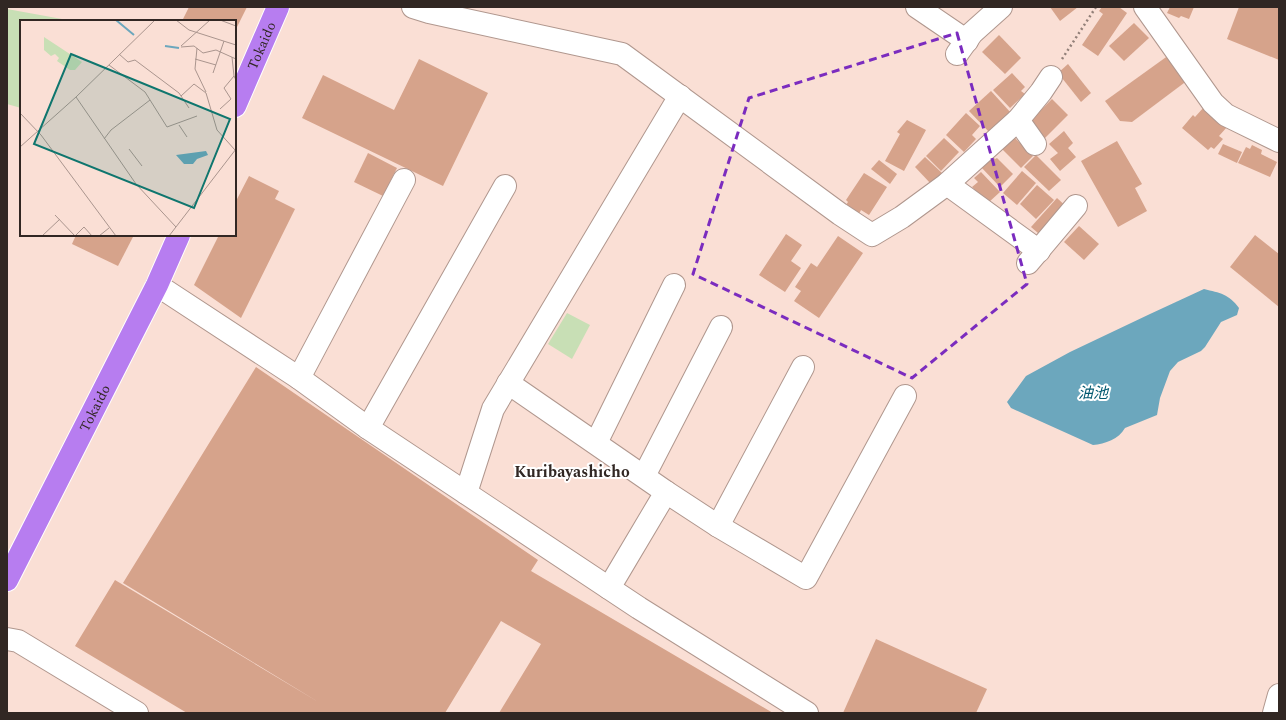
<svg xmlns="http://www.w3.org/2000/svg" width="1286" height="720" font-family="Spectral,'Noto Sans JP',serif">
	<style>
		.green { fill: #c8dfb5 }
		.water { fill: #6ca7bd }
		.building { fill: #d6a38b }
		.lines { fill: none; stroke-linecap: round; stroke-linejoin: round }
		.minor-casing { stroke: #b0978e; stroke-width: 24 }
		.highway-casing { stroke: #fff; stroke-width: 24 }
		.path { stroke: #917f78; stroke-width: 2.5; stroke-dasharray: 2 3; stroke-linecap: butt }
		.minor { stroke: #fff; stroke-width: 22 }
		.highway { stroke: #b77df0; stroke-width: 22 }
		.marked { fill: none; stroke: #7b2cbf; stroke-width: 3; stroke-dasharray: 8 5; stroke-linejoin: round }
		.labels { text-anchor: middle; stroke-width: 4; stroke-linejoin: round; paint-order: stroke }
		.street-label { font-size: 14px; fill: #312723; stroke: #fff }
		.water-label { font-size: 15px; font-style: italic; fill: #025970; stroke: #fff }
		.quarter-label { font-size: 16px; font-weight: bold; fill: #312723; stroke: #fff }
		.inset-river { fill: none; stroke: #6ca7bd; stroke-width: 2 }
		.inset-road { fill: none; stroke: #aa958e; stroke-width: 1 }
		.view { fill: #0f766e; fill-opacity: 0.15; stroke: #0f766e; stroke-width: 2 }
		.inset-edge { fill: none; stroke: #312723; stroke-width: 2 }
	</style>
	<rect width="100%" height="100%" fill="#fadfd5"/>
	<!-- green -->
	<g class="green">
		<polygon points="7,9 73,21 21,21 21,108 7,104"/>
		<polygon points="567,313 590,325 572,359 548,344"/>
	</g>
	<!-- water -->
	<path class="water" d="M 1204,289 C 1220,293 1229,294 1239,308 L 1237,315 L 1221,322 L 1205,347 L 1201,351 L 1178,362 L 1170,371 L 1160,398 L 1157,415 L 1125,428 C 1119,439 1105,444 1093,445 L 1011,408 L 1007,402 L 1026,376 L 1070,352 L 1150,314 Z"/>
	<!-- building -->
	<g class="building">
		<polygon points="189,7 247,7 235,31 235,21 182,21"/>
		<polygon points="1050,7 1078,7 1060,21"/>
		<polygon points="1102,7 1119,7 1127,13 1098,56 1082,45 1103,14 1099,11"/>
		<polygon points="1170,7 1194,7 1189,19 1181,16 1179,18 1167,13"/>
		<polygon points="1239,7 1279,7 1279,60 1227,39"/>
		<polygon points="1134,23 1149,38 1124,61 1109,46"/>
		<polygon points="999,35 1021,58 1005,74 982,52"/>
		<polygon points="1169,55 1184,77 1184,83 1132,122 1120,121 1105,101"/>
		<polygon points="419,59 488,93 443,186 302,118 323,75 394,110"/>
		<polygon points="1068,64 1091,93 1081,102 1058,73"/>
		<polygon points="1012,73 1025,87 1021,91 1025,94 1010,108 993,90"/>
		<polygon points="991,91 1011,113 990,133 969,111"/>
		<polygon points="1052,99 1068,115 1045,138 1029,122"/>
		<polygon points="1204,107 1227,127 1219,136 1223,139 1214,149 1211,147 1208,150 1182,128 1193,115 1195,117"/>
		<polygon points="966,113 980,126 972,135 976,139 964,152 946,135"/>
		<polygon points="907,120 926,130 904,171 885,161 900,134 897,132"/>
		<polygon points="1064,131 1073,143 1068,148 1076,157 1060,171 1050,159 1058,153 1049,144"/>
		<polygon points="1014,137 1033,156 1021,168 1002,149"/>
		<polygon points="944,138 959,152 941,171 926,156"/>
		<polygon points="1117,141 1142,184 1135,188 1147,211 1118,227 1081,161"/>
		<polygon points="1223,144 1242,152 1237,163 1218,154"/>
		<polygon points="1252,145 1262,150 1261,154 1277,162 1270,177 1238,163 1246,147 1250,149"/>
		<polygon points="368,153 397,168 383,196 354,182"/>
		<polygon points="1036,155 1061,180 1049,191 1024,167"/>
		<polygon points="925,157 942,173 931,184 915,167"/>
		<polygon points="993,157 995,159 997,158 1013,174 1000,187 981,167"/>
		<polygon points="879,160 897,174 890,184 871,169"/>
		<polygon points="1022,171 1036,183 1017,205 1003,193"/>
		<polygon points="981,172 1000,192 988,203 972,187 978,182 974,178"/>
		<polygon points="864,173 887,187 869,215 861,210 859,214 846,205 848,202 846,200"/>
		<polygon points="249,176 279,191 275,199 295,209 241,318 194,285 219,235 235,235 235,203"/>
		<polygon points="1037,185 1054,200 1036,219 1020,204"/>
		<polygon points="1057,198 1070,210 1045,239 1031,227"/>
		<polygon points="1079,226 1099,244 1084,260 1064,242"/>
		<polygon points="786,234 802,245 791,261 801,268 785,292 759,275"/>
		<polygon points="76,235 134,235 118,266 72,244"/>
		<polygon points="1255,235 1279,254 1279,307 1230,267"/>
		<polygon points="838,236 863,253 819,318 794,301 801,291 795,287 811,263 817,267"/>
		<polygon points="256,367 538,560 531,571 773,713 499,713 541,644 501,621 445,713 187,713 75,646 115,580 320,703 123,583"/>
		<polygon points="876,639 987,689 976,713 843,713"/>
	</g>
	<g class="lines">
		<defs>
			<g id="minor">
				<polyline points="413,7 429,12 622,54 840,214 872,235 902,217 947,184 1018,120 1041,92 1051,77"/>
				<polyline points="917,7 967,41"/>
				<polyline points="1145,7 1213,103 1226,115 1279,141"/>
				<polyline points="957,54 972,33 1001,7"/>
				<polyline points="1018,120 1035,144"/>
				<polyline points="947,184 1039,251"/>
				<polyline points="1028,263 1076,206"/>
				<polyline points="157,285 299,378 368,428 639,608 807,713"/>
				<polyline points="299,378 404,180"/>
				<polyline points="508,383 666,492 609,588"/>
				<polyline points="368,428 505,186"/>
				<polyline points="596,443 674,285"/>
				<polyline points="644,476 721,327"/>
				<polyline points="666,492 718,526 806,578 905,396"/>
				<polyline points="466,493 493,409 680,96"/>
				<polyline points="718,526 803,367"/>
				<polyline points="7,639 18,641 137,713"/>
				<polyline points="1274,713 1279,695"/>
			</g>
			<g id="highway">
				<path id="s1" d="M 235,106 L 278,7"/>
				<path id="s2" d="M 7,580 L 157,285 L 179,235"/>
			</g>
		</defs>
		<!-- minor casing -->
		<use href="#minor" class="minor-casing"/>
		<!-- highway casing -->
		<use href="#highway" class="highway-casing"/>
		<!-- path -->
		<polyline class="path" points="1062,59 1096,7"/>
		<!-- minor -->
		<use href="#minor" class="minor"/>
		<!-- highway -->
		<use href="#highway" class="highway"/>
	</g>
	<!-- marked area -->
	<path class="marked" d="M 957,33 L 1027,284 L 912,378 L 693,274 L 749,98 Z"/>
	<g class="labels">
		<!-- street labels -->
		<g class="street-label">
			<text dy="5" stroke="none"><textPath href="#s1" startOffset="66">Tokaido</textPath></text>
			<text dy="5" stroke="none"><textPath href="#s2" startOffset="193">Tokaido</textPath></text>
		</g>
		<!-- water labels -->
		<g class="water-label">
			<text x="1093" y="398">油池</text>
		</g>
		<!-- quarter labels -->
		<g class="quarter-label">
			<text x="572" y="477">Kuribayashicho</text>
		</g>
	</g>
	<!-- overview -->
	<g transform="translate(20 20)">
		<rect width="216" height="216" fill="#fadfd5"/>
		<path d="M 24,17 L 62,42 L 55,50 L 50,50 L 37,41 L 39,38 L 35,34 L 31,36 L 24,30 Z" fill="#c8dfb5"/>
		<path d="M 186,131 L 188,135 L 177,139 L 173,144 L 164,144 L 156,135 Z" fill="#6ca7bd"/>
		<path class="inset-river" d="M 96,0 L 114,15M 145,26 L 159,28"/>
		<path class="inset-road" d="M 156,0 L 169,10 L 216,25M 200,0 L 216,6M 161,26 L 190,0M 161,27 L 174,26 L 183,33 L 196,30 L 216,39M 177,28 L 175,49 L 186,72M 99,34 L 108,42 L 115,40 L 159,73 L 169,88M 212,37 L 214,56M 175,39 L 196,45M 89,45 L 125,72 L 147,107 L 177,96M 193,53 L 204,21M 161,76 L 174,64 L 186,73 L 197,110 L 215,130M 56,77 L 116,164 L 156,207M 200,89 L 211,79 L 204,68 L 214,56 L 216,60M 0,93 L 21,115 L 96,216M 159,105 L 167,117M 84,119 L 91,110 L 130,80M 0,127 L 56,77 L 135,0M 109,129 L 122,146M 35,195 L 55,216 L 64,207 L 72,216M 22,216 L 40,199M 79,216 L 89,208M 149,216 L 216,129"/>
		<path class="view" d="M 51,34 L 210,99 L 174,188 L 14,124 Z"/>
		<rect width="216" height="216" class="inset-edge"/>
	</g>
	<!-- border -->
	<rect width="1286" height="720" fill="none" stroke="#312723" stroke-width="16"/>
</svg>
